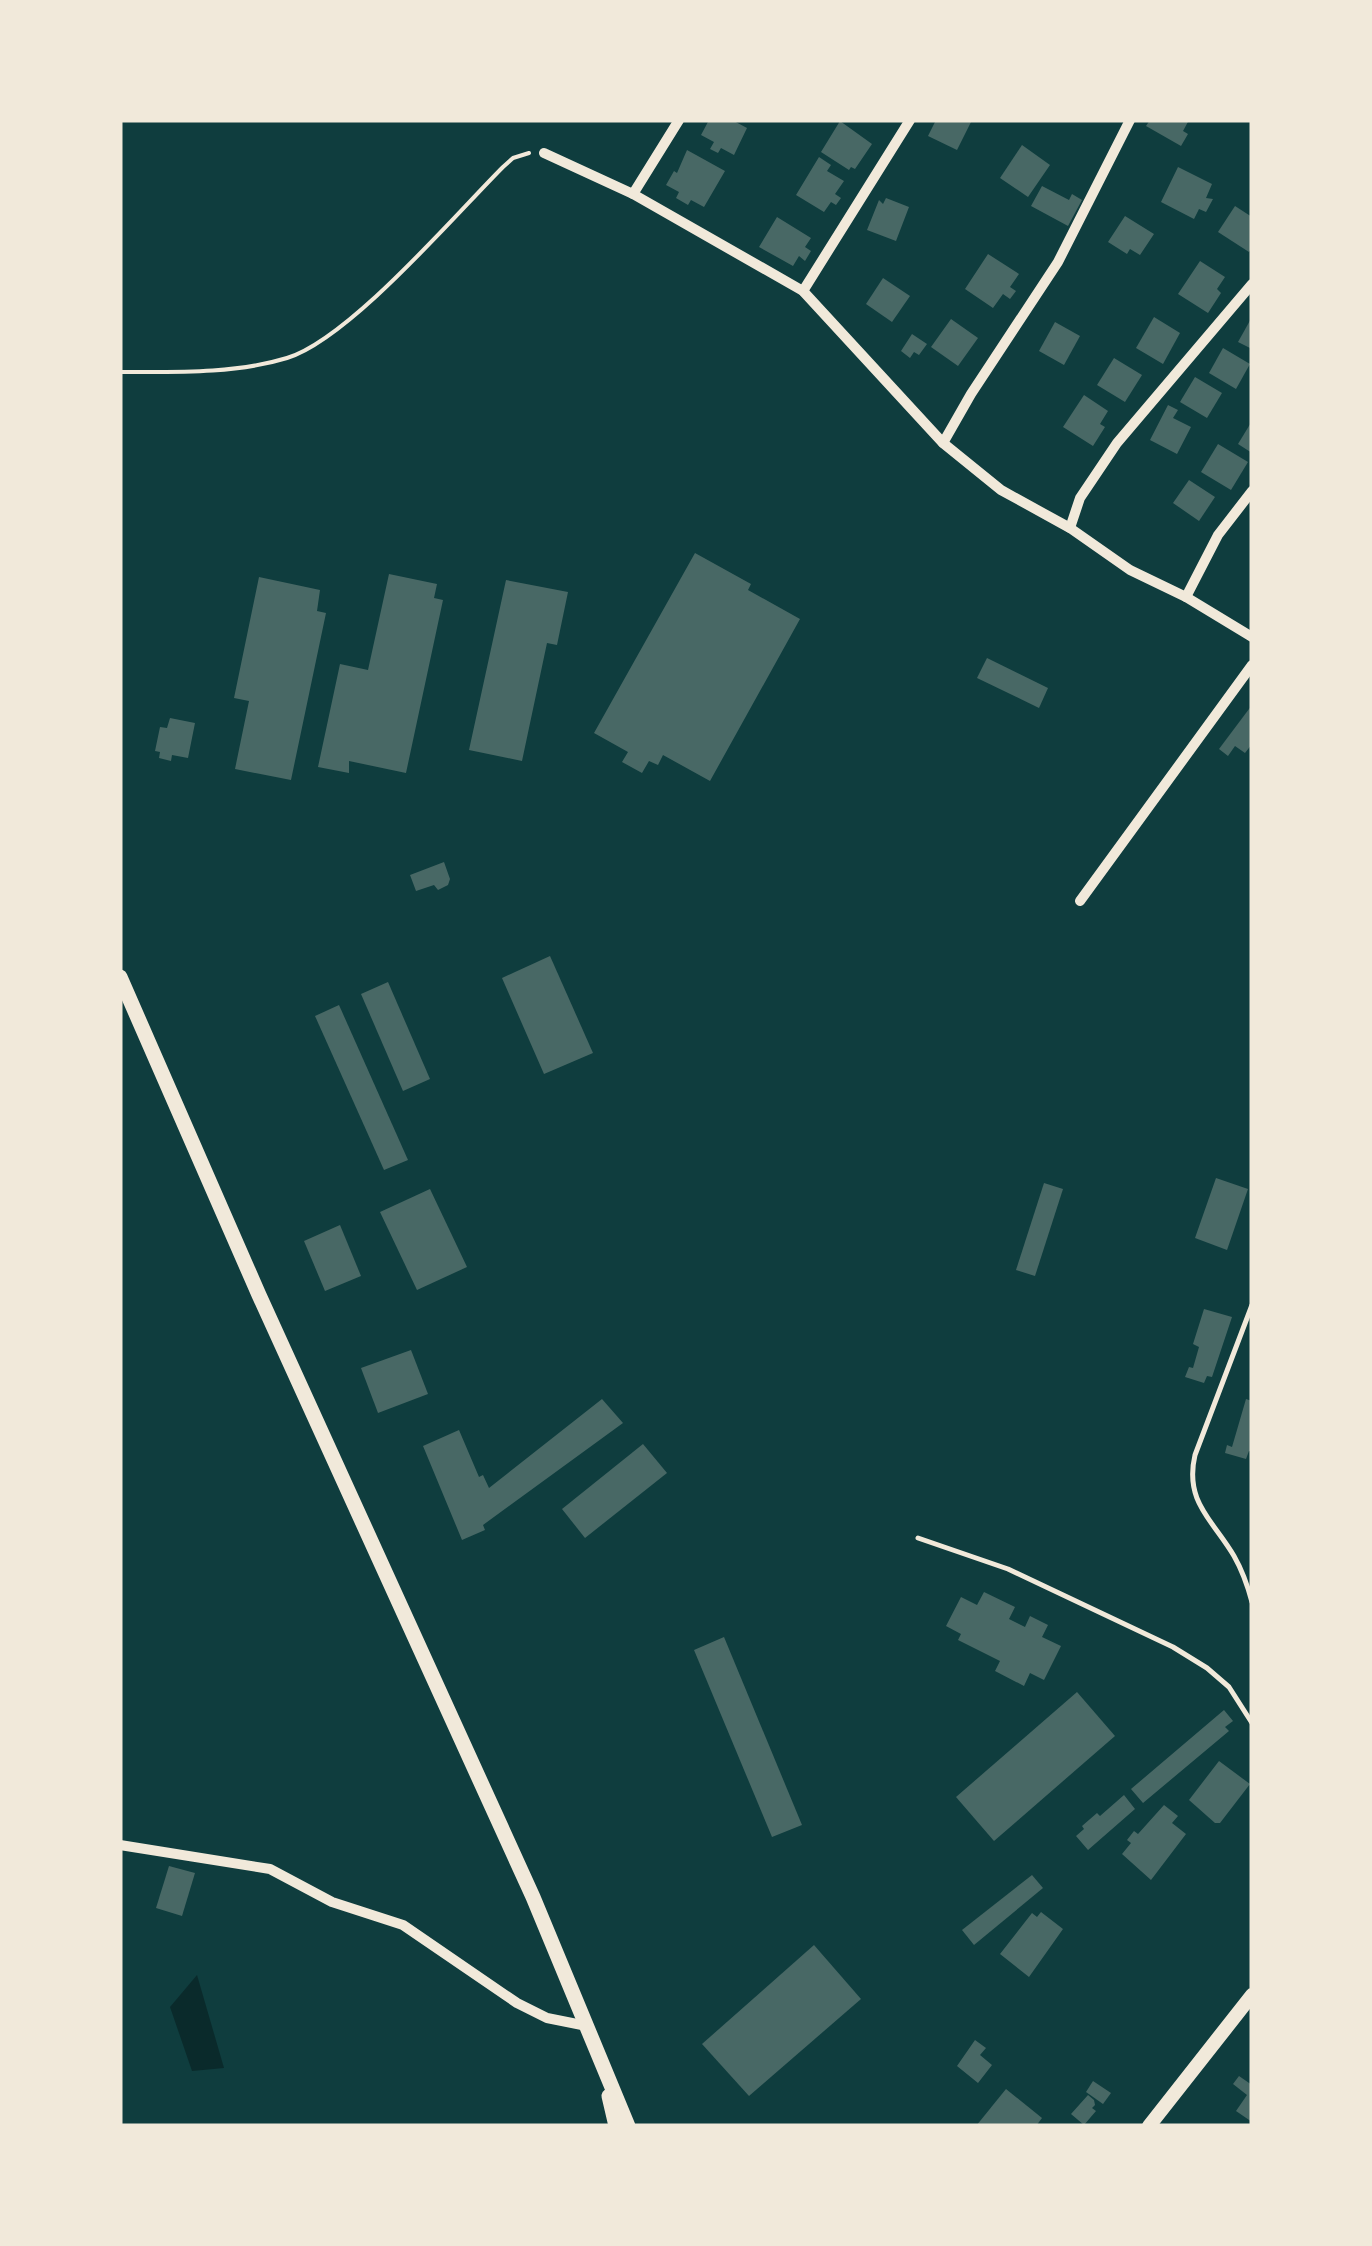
<svg xmlns="http://www.w3.org/2000/svg" width="1372" height="2246" font-family="Arial,sans-serif">
	<style>
		.water { fill: #0a2a2b }
		.building { fill: #486865 }
		.lines { fill: none; stroke-linecap: round; stroke-linejoin: round }
		.path { stroke: #f1e9da; stroke-width: 4 }
		.service { stroke: #f1e9da; stroke-width: 5 }
		.minor { stroke: #f1e9da; stroke-width: 10 }
		.secondary { stroke: #f1e9da; stroke-width: 14 }
		.primary { stroke: #f1e9da; stroke-width: 15 }
	</style>
	<rect width="100%" height="100%" fill="#0f3d3e"/>
	<!-- water -->
	<polygon class="water" points="197,1975 224,2068 192,2071 170,2007"/>
	<!-- building -->
	<g class="building">
		<polygon points="709,120 732,120 747,128 734,155 721,148 718,153 710,149 714,142 701,135"/>
		<polygon points="936,120 972,120 957,150 928,136"/>
		<polygon points="1150,120 1189,120 1183,131 1188,134 1181,146 1146,126"/>
		<polygon points="840,121 872,144 855,169 851,167 849,170 821,152"/>
		<polygon points="1022,145 1050,165 1028,197 1000,178"/>
		<polygon points="687,150 725,171 704,207 691,200 688,205 676,198 679,192 666,185 674,171 677,173"/>
		<polygon points="819,157 831,165 827,171 844,181 835,194 841,198 836,205 831,202 824,212 796,195"/>
		<polygon points="1178,167 1212,184 1206,198 1213,199 1206,212 1199,209 1194,219 1161,202"/>
		<polygon points="1042,186 1069,200 1072,194 1082,200 1068,226 1031,206"/>
		<polygon points="886,198 909,207 896,241 867,230 879,200 883,204"/>
		<polygon points="1235,206 1252,217 1252,247 1249,252 1218,232"/>
		<polygon points="1125,216 1154,234 1140,255 1130,249 1127,254 1108,242"/>
		<polygon points="777,217 811,238 805,247 811,251 805,261 799,256 793,266 759,247"/>
		<polygon points="988,254 1019,274 1010,287 1016,291 1010,299 1003,294 993,308 965,289"/>
		<polygon points="1200,261 1225,277 1217,289 1221,293 1208,313 1178,294"/>
		<polygon points="883,278 910,296 892,322 866,304"/>
		<polygon points="1154,317 1180,333 1163,364 1136,348"/>
		<polygon points="1252,317 1252,349 1238,342"/>
		<polygon points="951,319 978,338 958,366 931,347"/>
		<polygon points="1055,322 1080,336 1064,365 1039,351"/>
		<polygon points="912,334 927,344 919,355 914,352 910,358 901,351"/>
		<polygon points="1223,348 1250,364 1236,389 1209,373"/>
		<polygon points="1114,358 1142,375 1125,402 1097,385"/>
		<polygon points="1195,377 1222,393 1207,418 1180,402"/>
		<polygon points="1084,395 1108,411 1100,424 1105,427 1093,446 1063,427"/>
		<polygon points="1168,405 1178,410 1173,418 1191,427 1177,454 1150,440"/>
		<polygon points="1252,421 1252,453 1238,444"/>
		<polygon points="1218,444 1248,462 1231,490 1201,472"/>
		<polygon points="1189,480 1215,497 1199,521 1173,503"/>
		<polygon points="695,553 751,584 748,590 800,619 710,781 663,755 658,765 649,761 642,773 622,762 628,752 594,733"/>
		<polygon points="389,574 437,584 434,598 443,600 406,773 349,761 349,773 318,767 340,664 368,670"/>
		<polygon points="259,577 320,590 317,611 326,613 291,780 235,769 249,701 234,698"/>
		<polygon points="506,580 568,592 557,645 547,643 522,761 469,750"/>
		<polygon points="987,658 1048,688 1039,708 977,678"/>
		<polygon points="1252,705 1252,744 1245,753 1235,746 1228,756 1219,749"/>
		<polygon points="170,718 195,723 188,758 172,755 171,761 159,758 160,752 155,751 160,727 167,728"/>
		<polygon points="444,862 450,879 448,885 438,890 434,885 416,891 410,875"/>
		<polygon points="550,956 593,1053 544,1074 502,978"/>
		<polygon points="388,982 430,1079 403,1091 361,994"/>
		<polygon points="339,1005 408,1160 384,1170 315,1016"/>
		<polygon points="1216,1178 1248,1189 1227,1250 1195,1238"/>
		<polygon points="1044,1183 1063,1189 1035,1276 1016,1270"/>
		<polygon points="430,1189 467,1267 417,1290 380,1212"/>
		<polygon points="340,1225 361,1276 325,1291 304,1241"/>
		<polygon points="1204,1309 1232,1317 1212,1377 1207,1376 1204,1383 1185,1377 1189,1367 1193,1368 1199,1347 1193,1344"/>
		<polygon points="411,1350 428,1394 378,1413 361,1368"/>
		<polygon points="602,1399 623,1423 483,1525 485,1530 462,1540 423,1446 459,1430 479,1477 483,1475 489,1488"/>
		<polygon points="1246,1399 1252,1401 1252,1452 1249,1451 1246,1459 1225,1453 1227,1445 1232,1447"/>
		<polygon points="643,1444 667,1473 585,1538 562,1509"/>
		<polygon points="984,1592 1015,1607 1009,1619 1025,1627 1030,1616 1048,1625 1042,1637 1061,1646 1044,1680 1030,1673 1024,1686 995,1671 1000,1661 958,1640 961,1634 946,1626 961,1597 977,1605"/>
		<polygon points="724,1637 802,1825 772,1837 694,1650"/>
		<polygon points="1077,1692 1115,1736 994,1841 956,1797"/>
		<polygon points="1224,1710 1233,1721 1225,1727 1229,1731 1143,1803 1131,1789"/>
		<polygon points="1219,1761 1250,1784 1220,1823 1215,1823 1189,1800"/>
		<polygon points="1124,1795 1135,1809 1088,1850 1076,1836 1084,1829 1082,1826 1097,1813 1100,1816"/>
		<polygon points="1164,1805 1178,1816 1172,1823 1186,1834 1151,1880 1122,1854 1131,1843 1127,1840 1134,1831 1138,1834"/>
		<polygon points="169,1866 195,1873 182,1916 156,1908"/>
		<polygon points="1032,1875 1043,1888 974,1945 962,1930"/>
		<polygon points="1041,1912 1063,1929 1029,1977 1000,1954 1032,1913 1037,1917"/>
		<polygon points="814,1945 861,1999 749,2096 702,2044"/>
		<polygon points="975,2040 986,2048 980,2055 992,2065 978,2083 957,2066"/>
		<polygon points="1239,2076 1252,2085 1252,2122 1236,2111 1247,2095 1233,2084"/>
		<polygon points="1093,2081 1111,2093 1103,2104 1086,2092"/>
		<polygon points="1006,2089 1042,2118 1036,2126 976,2126"/>
		<polygon points="1088,2095 1094,2100 1095,2105 1092,2108 1096,2111 1084,2125 1071,2114"/>
	</g>
	<g class="lines">
		<!-- path -->
		<path class="path" d="M 120,372 C 174,372 235,374 287,358 C 349,339 454,216 503,167 L 513,158 L 529,153"/>
		<!-- service -->
		<g class="service">
			<path d="M 1252,1305 L 1195,1455 C 1184,1502 1213,1520 1234,1556 C 1242,1570 1248,1587 1252,1602"/>
			<polyline points="918,1538 1008,1569 1173,1647 1207,1668 1229,1687 1252,1723"/>
		</g>
		<!-- minor -->
		<g class="minor">
			<polyline points="544,153 633,194 803,291 943,443 1001,490 1070,528 1130,570 1186,597 1252,637"/>
			<polyline points="633,194 679,120"/>
			<polyline points="803,291 910,120"/>
			<polyline points="943,443 971,394 1058,262 1130,120"/>
			<polyline points="1070,528 1080,498 1117,443 1252,284"/>
			<polyline points="1186,597 1218,535 1252,491"/>
			<polyline points="1080,901 1252,665"/>
			<polyline points="120,1845 270,1869 332,1902 403,1925 517,2003 547,2018 587,2026"/>
		</g>
		<!-- secondary -->
		<polyline class="secondary" points="1149,2126 1252,1995"/>
		<!-- primary -->
		<g class="primary">
			<polyline points="120,977 259,1295 533,1897 628,2126"/>
			<polyline points="609,2096 616,2126"/>
		</g>
	</g>
	<!-- border -->
	<rect width="1372" height="2246" fill="none" stroke="#f1e9da" stroke-width="245"/>
</svg>
